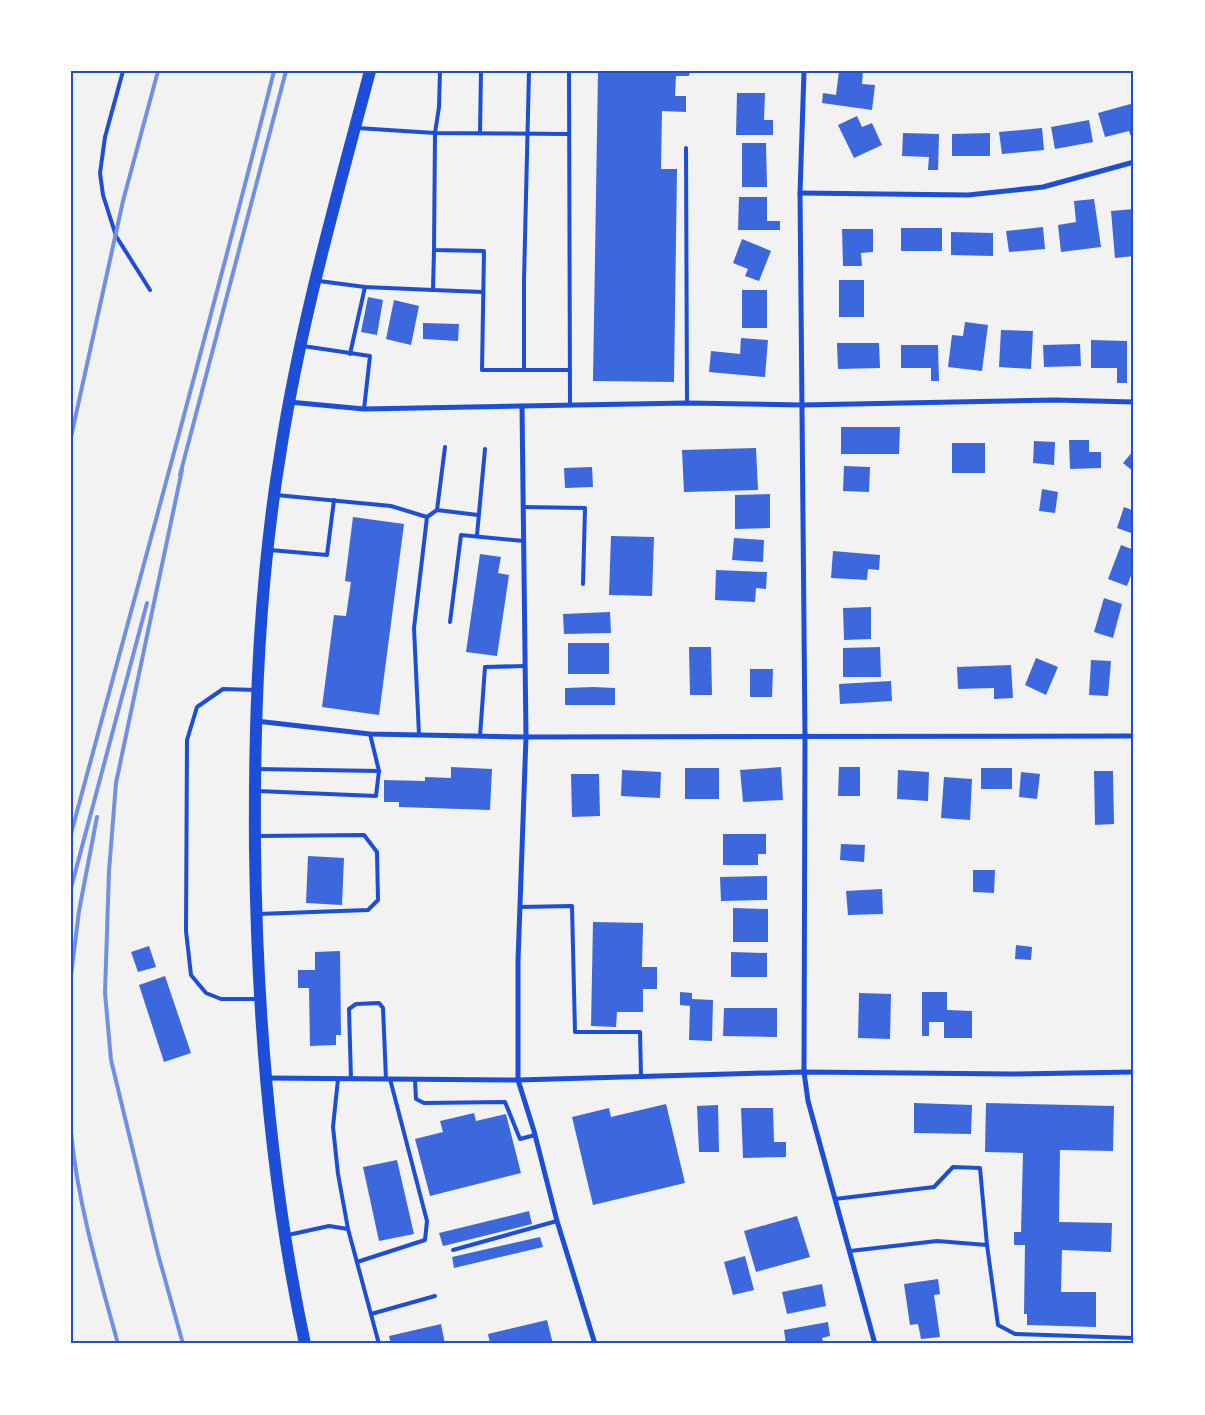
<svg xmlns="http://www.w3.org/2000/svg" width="1205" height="1415" font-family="'IBM Plex Serif',serif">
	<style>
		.building { fill: #3d67dc }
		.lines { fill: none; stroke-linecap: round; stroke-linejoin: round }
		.service { stroke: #1d4ed8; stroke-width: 4 }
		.minor { stroke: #1d4ed8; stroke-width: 5 }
		.primary { stroke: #1d4ed8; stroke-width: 12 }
		.rail { stroke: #7290e2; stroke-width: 4 }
		.neatline { fill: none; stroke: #1d4ed8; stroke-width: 2 }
	</style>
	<rect width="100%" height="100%" fill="#f2f2f2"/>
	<!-- building -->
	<g class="building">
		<polygon points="598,71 690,71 689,76 676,76 675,96 686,96 686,112 662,111 661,169 677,169 674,382 593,381"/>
		<polygon points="839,71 863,71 862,84 875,85 872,110 822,103 823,93 836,95"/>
		<polygon points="737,93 765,93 764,120 773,120 773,135 736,135"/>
		<polygon points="1134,103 1134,145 1129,131 1105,137 1098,113"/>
		<polygon points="857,116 862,127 872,123 882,145 854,158 838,125"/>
		<polygon points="1089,120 1093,142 1055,149 1051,127"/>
		<polygon points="1042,128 1044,150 1002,154 999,132"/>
		<polygon points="903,133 939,134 938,170 928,170 929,157 902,156"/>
		<polygon points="990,133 990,156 952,156 952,134"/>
		<polygon points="742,143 766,143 767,187 742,187"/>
		<polygon points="739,197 767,197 767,221 780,221 780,230 738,230"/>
		<polygon points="1094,199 1101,247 1061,252 1058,225 1076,222 1074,201"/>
		<polygon points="1134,209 1134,256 1115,258 1111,211"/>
		<polygon points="1043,227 1045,249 1009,252 1006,231"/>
		<rect x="901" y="228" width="41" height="23"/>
		<polygon points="842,229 873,229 873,252 861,253 862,266 843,266"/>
		<polygon points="951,232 993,233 993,256 951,255"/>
		<polygon points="742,239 771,251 759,281 745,276 748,269 733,263"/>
		<rect x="839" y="280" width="25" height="37"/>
		<rect x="742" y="290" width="25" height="38"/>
		<polygon points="368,297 383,300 377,335 361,332"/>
		<polygon points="394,300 419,306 411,345 386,339"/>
		<polygon points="965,322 988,325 982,371 948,367 952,335 963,336"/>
		<polygon points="423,323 459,324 458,341 423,339"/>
		<polygon points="1001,330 1033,331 1031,369 999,367"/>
		<polygon points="741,338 768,340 765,377 709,372 711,351 740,354"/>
		<polygon points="1091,340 1127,341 1127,383 1117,383 1117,368 1091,368"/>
		<polygon points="837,343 879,343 880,368 838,369"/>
		<polygon points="1080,344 1081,366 1044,367 1043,345"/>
		<polygon points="901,345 938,345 939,381 931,381 931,368 901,368"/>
		<polygon points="841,427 900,427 899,454 841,454"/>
		<polygon points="1069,440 1089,440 1089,452 1101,452 1101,468 1070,469"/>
		<polygon points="1034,441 1055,442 1054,465 1033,463"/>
		<rect x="952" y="443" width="33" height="30"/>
		<polygon points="756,448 758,490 684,492 682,450"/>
		<polygon points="1134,450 1134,472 1123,463"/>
		<polygon points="844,466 870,467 869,492 843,491"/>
		<polygon points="592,467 593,487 565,488 564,468"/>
		<polygon points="1042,489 1058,492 1055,513 1039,511"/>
		<polygon points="770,494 770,528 735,529 735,495"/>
		<polygon points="1133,505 1134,505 1134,534 1117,528 1124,507 1132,510"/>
		<polygon points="353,517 404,524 379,715 322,707 334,615 346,616 351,582 345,581"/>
		<polygon points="611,536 654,537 652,596 609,595"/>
		<polygon points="734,538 764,540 763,562 732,560"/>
		<polygon points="1121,545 1134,550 1134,568 1127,586 1108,579"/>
		<polygon points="833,551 880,555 879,570 868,569 867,580 831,578"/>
		<polygon points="480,554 501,557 498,573 509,575 497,656 466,652"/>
		<polygon points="716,570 767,572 766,589 756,588 755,602 715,600"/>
		<polygon points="1104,598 1122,604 1113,638 1094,632"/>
		<polygon points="871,607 871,639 844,640 843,608"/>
		<polygon points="610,612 611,633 564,634 563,614"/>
		<rect x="568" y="643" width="41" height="31"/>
		<polygon points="689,647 711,647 712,695 690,695"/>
		<polygon points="880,647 881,677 843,677 843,648"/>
		<polygon points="1036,658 1058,667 1046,695 1025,685"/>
		<polygon points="1091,660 1111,661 1108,696 1089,695"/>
		<polygon points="1011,665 1013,698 994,699 994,688 958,689 957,667"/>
		<polygon points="750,669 773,669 772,697 750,697"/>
		<polygon points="891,681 892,701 840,704 839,684"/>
		<polygon points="593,687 615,688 615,705 565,705 565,688"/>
		<polygon points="451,767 492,769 490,810 399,807 399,802 384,802 384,780 425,781 425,777 451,778"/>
		<polygon points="781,767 783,800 743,802 740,770"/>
		<polygon points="839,767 860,767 860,796 838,796"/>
		<rect x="685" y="768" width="34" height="31"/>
		<rect x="981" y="768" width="31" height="21"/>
		<polygon points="622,770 661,772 660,798 621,796"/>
		<polygon points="898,770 929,772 928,801 897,799"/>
		<polygon points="1094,771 1113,771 1114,824 1095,825"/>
		<polygon points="1021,772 1040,774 1037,799 1019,797"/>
		<polygon points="571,774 599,774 600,816 572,817"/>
		<polygon points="944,777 972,779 970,820 941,818"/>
		<polygon points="723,834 766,834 766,854 758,854 758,865 723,865"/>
		<polygon points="841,844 865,845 864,862 840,860"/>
		<polygon points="308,856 344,858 342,905 306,903"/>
		<polygon points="973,870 995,870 994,893 973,892"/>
		<polygon points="767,876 767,900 721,901 720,877"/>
		<polygon points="882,889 883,914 848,915 846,891"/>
		<polygon points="733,908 768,909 768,942 733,942"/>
		<polygon points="593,922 643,923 642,967 657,967 657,989 643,989 643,1012 617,1012 616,1027 591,1026"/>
		<polygon points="1016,945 1032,947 1031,960 1015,959"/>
		<polygon points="149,946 156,967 138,972 131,952"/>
		<polygon points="340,951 341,1035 336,1035 336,1045 310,1046 309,988 298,988 298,970 315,970 315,952"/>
		<polygon points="731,952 767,953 767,977 731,977"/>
		<polygon points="165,976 191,1053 164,1062 139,985"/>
		<polygon points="680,992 692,993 692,999 713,1000 712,1041 689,1040 690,1006 680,1005"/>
		<polygon points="922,992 947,992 947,1010 972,1011 972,1038 944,1038 944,1022 929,1022 929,1036 922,1036"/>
		<polygon points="859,993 891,994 890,1039 858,1038"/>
		<polygon points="724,1008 777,1008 777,1037 723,1036"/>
		<polygon points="914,1103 972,1105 971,1134 914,1133"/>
		<polygon points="986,1103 1114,1106 1113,1151 1060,1150 1059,1222 1112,1223 1111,1252 1062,1250 1061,1292 1096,1292 1096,1327 1027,1325 1027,1314 1024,1314 1025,1245 1014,1245 1014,1232 1021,1232 1023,1153 985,1152"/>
		<polygon points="666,1104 685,1183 593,1205 572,1117 609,1108 611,1117"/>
		<polygon points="718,1105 719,1152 699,1152 697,1106"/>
		<polygon points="741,1108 773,1108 774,1142 786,1142 786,1157 743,1158"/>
		<polygon points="474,1113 476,1121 506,1114 521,1173 430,1196 415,1139 443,1132 440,1121"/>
		<polygon points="397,1160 414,1234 379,1241 363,1167"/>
		<polygon points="529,1211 532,1224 443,1246 439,1233"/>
		<polygon points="797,1216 810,1257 756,1272 744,1231"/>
		<polygon points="540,1237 543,1247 454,1268 452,1257"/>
		<polygon points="745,1256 754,1290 733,1295 724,1262"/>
		<polygon points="938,1279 940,1294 934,1295 940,1337 921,1339 918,1324 910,1325 904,1284"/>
		<polygon points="822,1284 826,1306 787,1314 782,1292"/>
		<polygon points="547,1320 553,1344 490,1344 488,1334"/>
		<polygon points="828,1322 830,1336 822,1338 824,1344 786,1344 784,1330"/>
		<polygon points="441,1324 445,1344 391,1344 389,1336"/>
	</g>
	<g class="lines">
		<!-- service -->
		<g class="service">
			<polyline points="123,71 105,137 100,173 103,195 116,236 150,290"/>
			<polyline points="440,71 439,107 435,133 434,250 484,251 482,370 570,370"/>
			<polyline points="569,71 570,405"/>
			<polyline points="357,128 435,133 569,134"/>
			<polyline points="480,133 481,71"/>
			<polyline points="686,148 687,403"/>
			<polyline points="434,250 433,290 483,292"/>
			<polyline points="319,281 365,287 433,290"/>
			<polyline points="303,346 370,356 364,409"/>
			<polyline points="350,354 365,287"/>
			<polyline points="524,370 524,280 529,71"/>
			<polyline points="445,447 437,510 478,515"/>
			<polyline points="276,495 391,506 427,517"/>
			<polyline points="523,507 585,508 583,584"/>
			<polyline points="477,535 485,449"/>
			<polyline points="270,550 327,555 334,500"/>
			<polyline points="450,622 461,535 524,541"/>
			<polyline points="256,690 223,689 197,707 187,740 186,931 191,975 206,993 221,999 258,999"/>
			<polyline points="419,735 414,628 427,517 437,510"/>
			<polyline points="480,736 485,667 525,666"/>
			<polyline points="256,769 379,771"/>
			<polyline points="257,791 376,796 379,771 370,734"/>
			<polyline points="257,836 364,835 377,852 378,900 368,910 258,914"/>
			<polyline points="520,907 572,906 575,1032 640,1032 641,1076"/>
			<polyline points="338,1079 333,1127 338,1174 348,1229"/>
			<polyline points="351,1079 349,1009 356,1004 379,1003 383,1008 386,1079"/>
			<polyline points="415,1080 416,1099 424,1103 505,1102 520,1139 535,1135"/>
			<polyline points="835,1199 934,1187 953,1167 980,1168 987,1245 937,1241 850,1251"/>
			<polyline points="288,1235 329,1226 348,1229 379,1344"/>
			<polyline points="987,1245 998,1325 1015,1334 1134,1338"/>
			<polyline points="453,1250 557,1221"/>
			<polyline points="357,1262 425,1240 427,1221 390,1079"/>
			<polyline points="371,1314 435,1296"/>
		</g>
		<!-- minor -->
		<g class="minor">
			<polyline points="804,71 800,193 805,737 804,1072 808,1101 875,1344"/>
			<polyline points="800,193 968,195 1043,187 1134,162"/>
			<polyline points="289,402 364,409 687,403 802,405 1055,400 1134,402"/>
			<polyline points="522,406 526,737 518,961 518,1080 534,1131 557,1221 595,1344"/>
			<polyline points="256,721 370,734 526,737 1134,736"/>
			<polyline points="266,1078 518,1080 804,1072 1012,1074 1134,1072"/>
		</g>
		<!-- primary -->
		<path class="primary" d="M 305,1344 C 270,1181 257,1015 255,849 C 254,716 259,581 281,449 C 301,321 337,196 370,71"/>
		<!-- rail -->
		<g class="rail">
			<polyline points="71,437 123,201 158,71"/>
			<polyline points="182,470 116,783 109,871 105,993 111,1060 158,1254 183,1344"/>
			<polyline points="180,475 286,71"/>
			<path d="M 71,834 C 139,580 210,326 274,71"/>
			<polyline points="71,888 147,603"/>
			<polyline points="71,976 79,911 97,817"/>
			<path d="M 71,1133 C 78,1204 99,1275 118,1344"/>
		</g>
	</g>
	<!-- border -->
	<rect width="1205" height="1415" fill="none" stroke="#ffffff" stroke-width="145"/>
	<rect x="72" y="72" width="1060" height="1270" class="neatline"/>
</svg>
